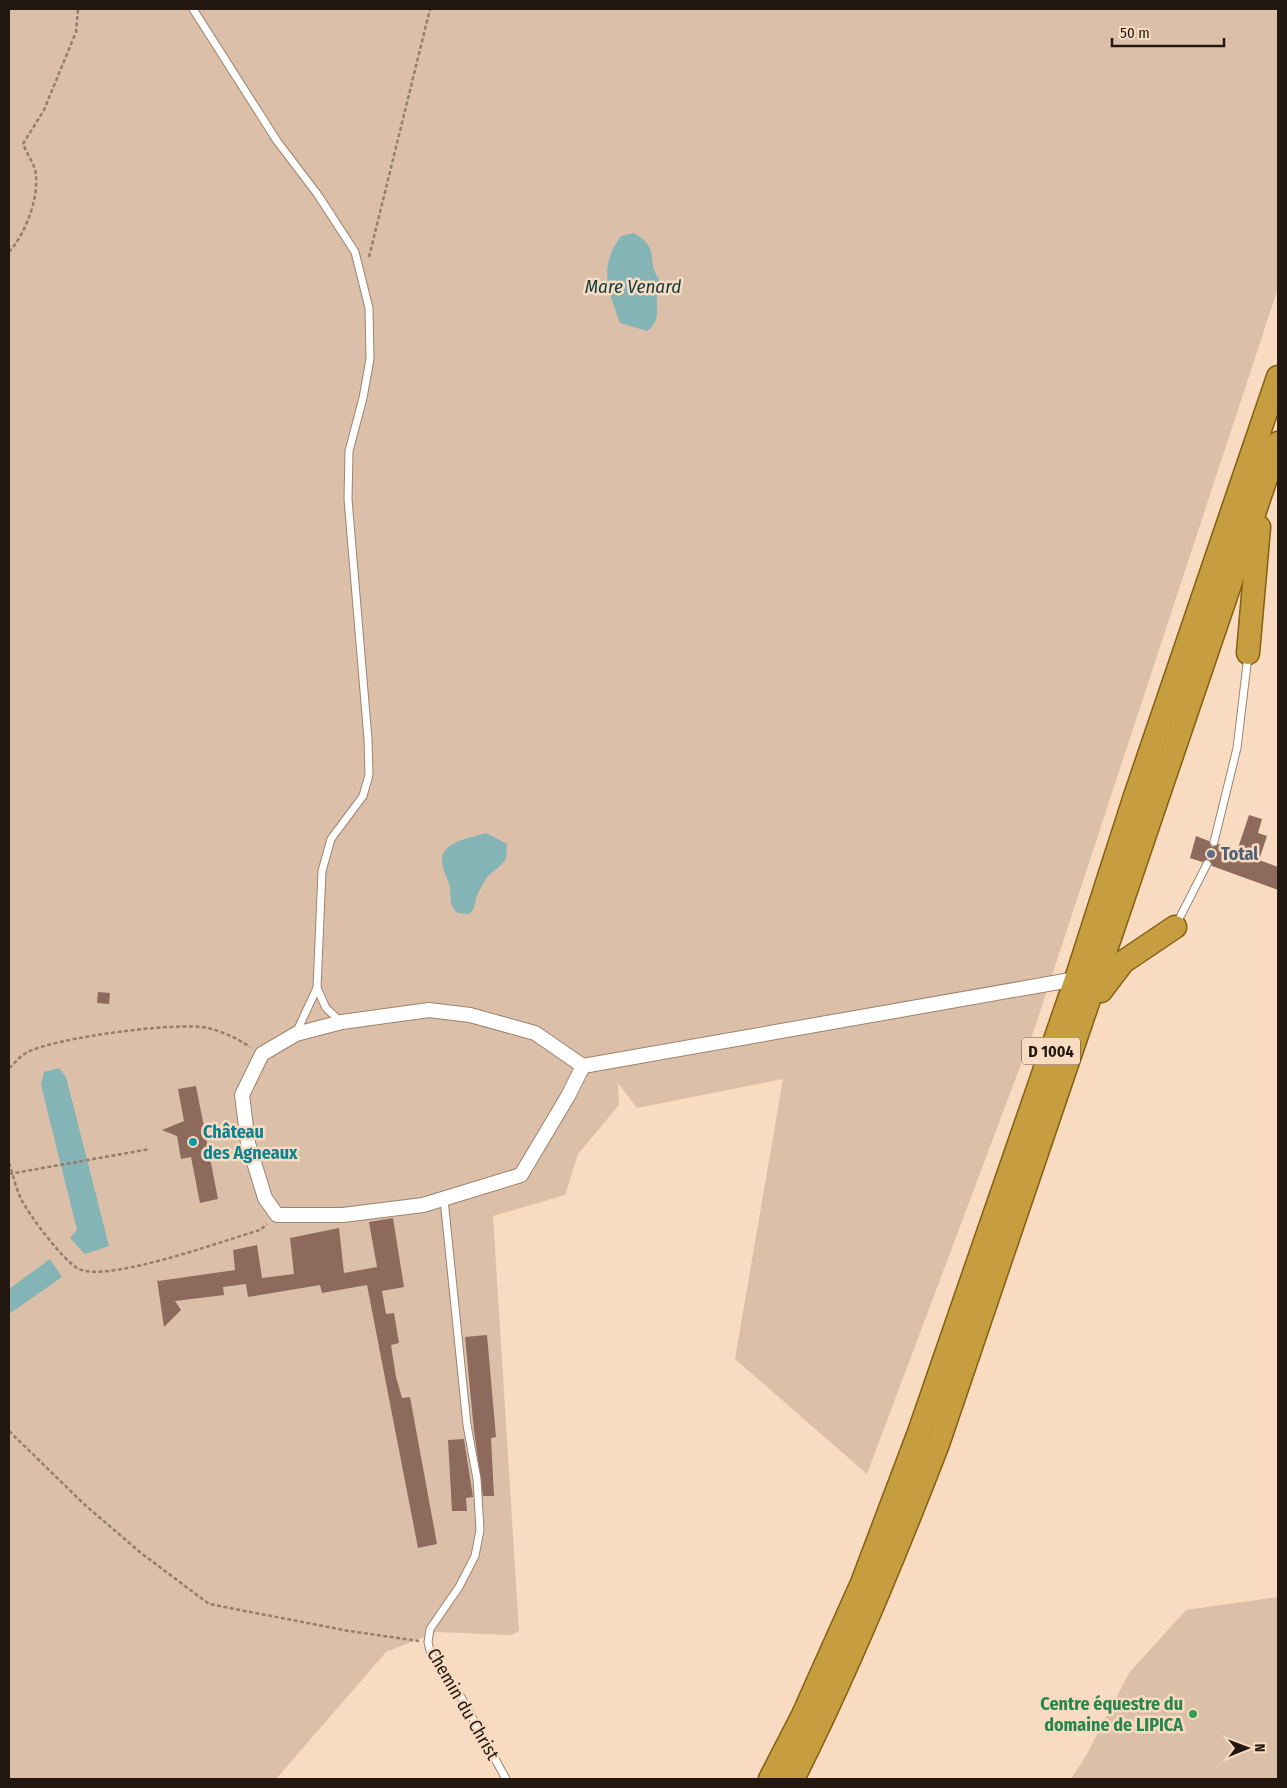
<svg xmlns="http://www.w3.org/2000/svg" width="1287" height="1788" font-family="'Fira Sans Condensed',sans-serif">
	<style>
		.green { fill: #dbbfa8 }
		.water { fill: #85b4b7 }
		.building { fill: #8d6a5b }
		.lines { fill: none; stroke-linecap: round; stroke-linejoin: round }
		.service-casing { stroke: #9e836c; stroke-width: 9 }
		.minor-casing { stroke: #9e836c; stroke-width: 16 }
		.trunk-casing { stroke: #845f0f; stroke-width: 25 }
		.path { stroke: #937f6d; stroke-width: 2.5; stroke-dasharray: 4 2.5; stroke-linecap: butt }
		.service { stroke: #fff; stroke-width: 7 }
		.minor { stroke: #fff; stroke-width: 14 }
		.trunk { stroke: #c69e3f; stroke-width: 22 }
		.service-dot { fill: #5c6f8a; stroke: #f9dbc2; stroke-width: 2 }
		.culture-dot { fill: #0f9aa8; stroke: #f9dbc2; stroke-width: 2 }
		.leisure-dot { fill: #2e9e5b; stroke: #f9dbc2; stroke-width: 2 }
		.labels { text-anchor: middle; stroke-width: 5; stroke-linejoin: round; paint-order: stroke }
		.shield { fill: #f9dbc2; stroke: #625245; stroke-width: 1 }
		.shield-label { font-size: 16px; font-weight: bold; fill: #22180f }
		.service-label { font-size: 18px; font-weight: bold; fill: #4e5e75; stroke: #f9dbc2; text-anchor: start }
		.culture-label { font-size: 18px; font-weight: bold; fill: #0d838f; stroke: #f9dbc2; text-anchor: start }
		.street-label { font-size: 18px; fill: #22180f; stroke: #f9dbc2 }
		.leisure-label { font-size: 18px; font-weight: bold; fill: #27864d; stroke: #f9dbc2; text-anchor: end }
		.water-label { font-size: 19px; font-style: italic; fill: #0f3d3f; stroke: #f9dbc2 }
	</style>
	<rect width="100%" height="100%" fill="#f9dbc2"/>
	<!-- green -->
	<g class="green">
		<polygon points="9,9 1278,9 1278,288 1035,1027 867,1474 735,1359 783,1079 637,1108 618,1083 619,1105 578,1154 565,1195 493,1216 519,1631 512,1635 437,1632 386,1652 276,1779 9,1779"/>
		<polygon points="1278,1597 1278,1779 1071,1779 1087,1754 1129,1673 1186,1610"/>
	</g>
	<!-- water -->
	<g class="water">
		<path d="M 634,233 C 662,250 645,260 659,279 C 659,288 656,296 657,305 C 657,315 658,324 647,331 L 620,323 C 608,289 598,267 621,236 Z"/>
		<path d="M 486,833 L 507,844 L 506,859 L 501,865 L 487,877 L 477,895 L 474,908 L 469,914 L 458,913 C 449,908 451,896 450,887 C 448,879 442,869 442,860 C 441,842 473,837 486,833 Z"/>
		<polygon points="59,1068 66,1077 109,1246 85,1254 70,1238 77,1230 41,1085 44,1072"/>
		<polygon points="50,1259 62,1277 9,1314 9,1289"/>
	</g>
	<!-- building -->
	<g class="building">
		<polygon points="1249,815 1262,819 1258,833 1267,836 1259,860 1278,867 1278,890 1212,866 1209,859 1202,862 1190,858 1196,836 1209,841 1212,847 1219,844 1237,851"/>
		<polygon points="98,992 110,993 109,1004 97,1003"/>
		<polygon points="196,1086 218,1199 200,1203 191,1157 181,1159 177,1136 162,1130 184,1121 178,1089"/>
		<polygon points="393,1218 404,1287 382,1291 386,1314 394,1313 399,1343 391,1345 396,1377 402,1398 410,1397 437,1544 418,1548 367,1285 322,1293 320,1285 248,1297 246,1284 223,1287 224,1295 175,1301 181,1310 164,1327 157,1279 158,1281 235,1270 233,1250 257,1245 262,1278 294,1274 290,1238 339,1228 344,1273 377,1267 369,1222"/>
		<polygon points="487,1335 496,1437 491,1438 494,1496 483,1496 474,1431 465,1337"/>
		<polygon points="464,1439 473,1497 466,1498 467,1511 452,1511 448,1440"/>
	</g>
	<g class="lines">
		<defs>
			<g id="service">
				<polyline points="193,9 277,141 318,195 355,252 369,308 370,359 363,398 349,451 348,499 368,739 369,775 363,796 331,839 322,871 317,988 326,1008 341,1022"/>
				<polyline points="1214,842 1237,748 1248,656"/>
				<polyline points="1176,925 1207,864"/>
				<polyline points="296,1033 317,988"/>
				<polyline points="444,1199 467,1425 477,1479 480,1530 475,1556 459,1587 430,1629 428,1642 431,1655 461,1697 506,1779"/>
			</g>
			<polyline id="minor" points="583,1066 568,1096 521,1175 423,1205 343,1215 277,1215 265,1198 248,1143 242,1095 262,1054 296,1034 342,1022 429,1010 470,1015 535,1033 583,1066 1076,979"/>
			<g id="trunk">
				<polyline points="1248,653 1259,527"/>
				<polyline points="1101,991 1123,962 1175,927"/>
				<polyline points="770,1779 802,1717 862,1583 918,1435 1076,979 1135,796 1278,377"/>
				<path d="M 793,1779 C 848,1670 894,1558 938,1444 L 1278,443"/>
			</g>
		</defs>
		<!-- service casing -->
		<use href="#service" class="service-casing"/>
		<!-- minor casing -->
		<use href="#minor" class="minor-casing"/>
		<!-- trunk casing -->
		<use href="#trunk" class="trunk-casing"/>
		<!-- path -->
		<g class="path">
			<path d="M 9,252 C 25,234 38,201 36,176 C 36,166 27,154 23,144 L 44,110 L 76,32 L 78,9"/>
			<polyline points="369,257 430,9"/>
			<path d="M 9,1068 C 14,1064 20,1056 26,1053 C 51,1038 180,1021 208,1028 C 223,1032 237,1038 250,1047"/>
			<path d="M 9,1163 C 13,1175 16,1188 21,1199 C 29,1215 64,1262 79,1269 C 108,1283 225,1240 260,1230 L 267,1224"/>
			<polyline points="9,1174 150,1149"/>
			<polyline points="9,1431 85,1505 141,1553 209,1604 349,1631 419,1641"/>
		</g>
		<!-- service -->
		<use href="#service" class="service"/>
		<!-- minor -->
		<use href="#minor" class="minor"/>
		<!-- trunk -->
		<use href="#trunk" class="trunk"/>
	</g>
	<!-- markers -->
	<circle class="service-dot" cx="1211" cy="854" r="5"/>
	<circle class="culture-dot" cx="193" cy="1142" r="5"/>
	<circle class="leisure-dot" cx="1193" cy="1714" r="5"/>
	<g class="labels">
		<!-- shield labels -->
		<rect class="shield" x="1022" y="1037.5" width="58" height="27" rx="4"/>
		<g class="shield-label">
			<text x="1051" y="1057">D 1004</text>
		</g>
		<!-- service labels -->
		<g class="service-label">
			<text x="1221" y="860">Total</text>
		</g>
		<!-- culture labels -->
		<g class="culture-label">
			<text x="203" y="1138">Château<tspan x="203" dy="21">des Agneaux</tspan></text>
		</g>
		<!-- street labels -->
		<g class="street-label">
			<text transform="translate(463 1704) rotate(60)" y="6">Chemin du Christ</text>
		</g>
		<!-- leisure labels -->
		<g class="leisure-label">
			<text x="1183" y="1710">Centre équestre du<tspan x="1183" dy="21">domaine de LIPICA</tspan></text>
		</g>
		<!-- water labels -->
		<g class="water-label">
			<text x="633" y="293">Mare Venard</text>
		</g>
	</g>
	<!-- border -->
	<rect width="1287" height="1788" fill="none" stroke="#22180f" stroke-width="20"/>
	<!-- north arrow -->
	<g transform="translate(1247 1748) rotate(89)" stroke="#f9dbc2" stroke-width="4" paint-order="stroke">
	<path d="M0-4L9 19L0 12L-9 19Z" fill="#22180f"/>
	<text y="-8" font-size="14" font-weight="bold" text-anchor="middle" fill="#22180f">N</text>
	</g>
	<!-- scale -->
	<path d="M1112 38v8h112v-8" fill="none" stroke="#22180f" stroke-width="2.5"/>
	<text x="1120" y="38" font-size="15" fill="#22180f" stroke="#f9dbc2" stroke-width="4" paint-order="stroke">50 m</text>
</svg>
